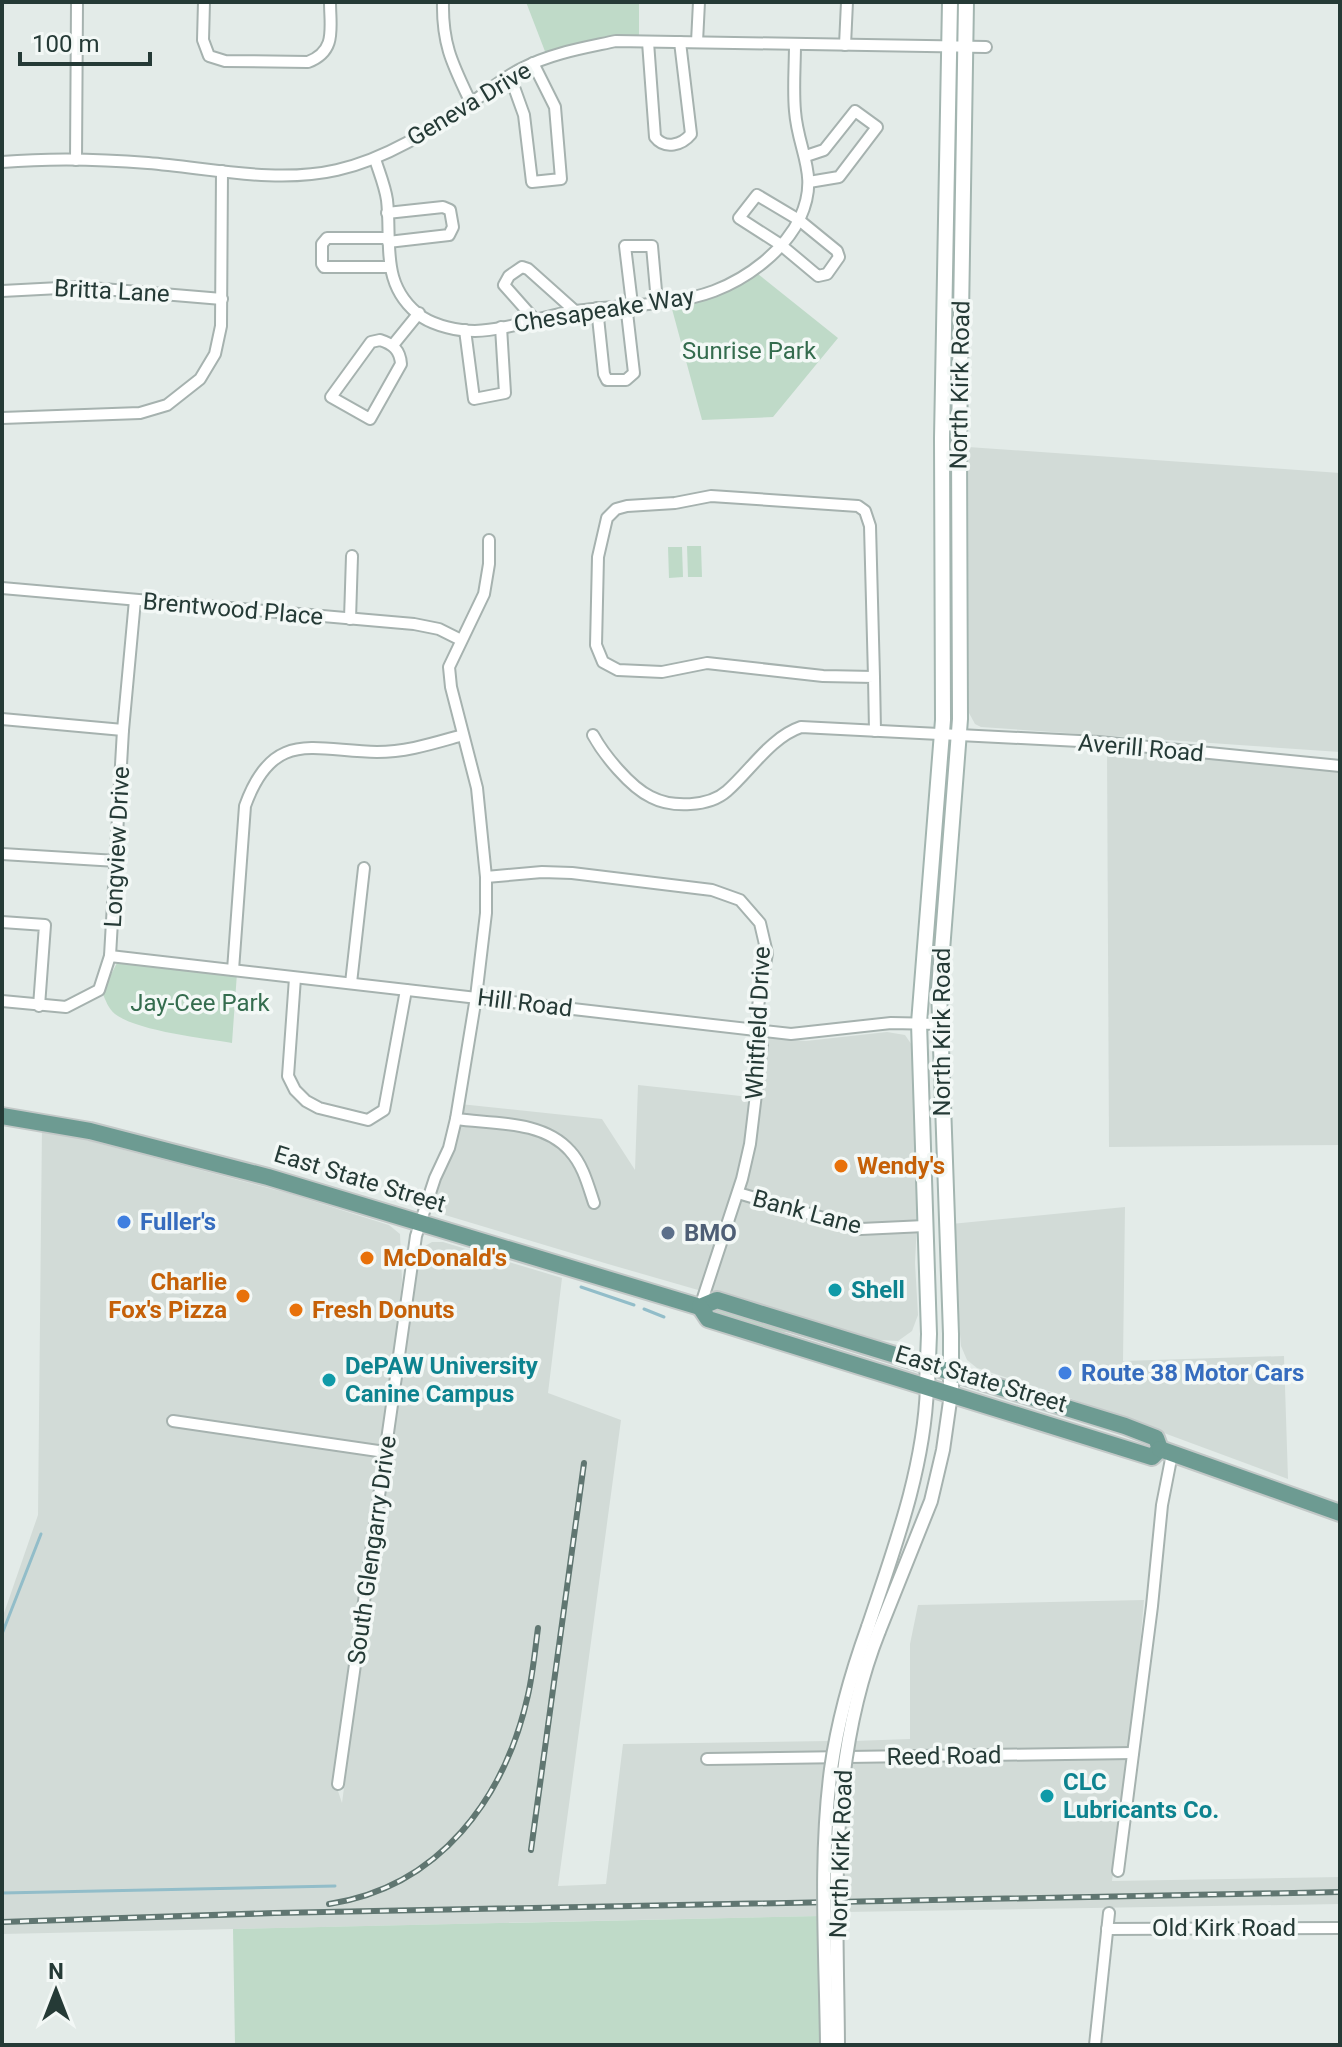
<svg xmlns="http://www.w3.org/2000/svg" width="1342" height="2047" font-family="Roboto,sans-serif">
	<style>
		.built { fill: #d2dbd7 }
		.green { fill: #bfdac8 }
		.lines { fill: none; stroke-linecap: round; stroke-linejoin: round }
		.stream { stroke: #92bdc9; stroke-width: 3 }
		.minor-casing { stroke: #a6b2af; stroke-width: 14 }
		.tertiary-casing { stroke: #a6b2af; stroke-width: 16 }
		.secondary-casing { stroke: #a3b5b0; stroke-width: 18 }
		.primary-casing { stroke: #c2c8c7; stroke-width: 20 }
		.minor { stroke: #fff; stroke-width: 10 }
		.tertiary { stroke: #fff; stroke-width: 12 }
		.secondary { stroke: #fff; stroke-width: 14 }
		.primary { stroke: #6d9b92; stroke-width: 16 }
		.rail-casing { stroke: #607671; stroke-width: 6 }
		.rail { stroke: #f3f8f6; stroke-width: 3; stroke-dasharray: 9; stroke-linecap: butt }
		.tertiary-bridge-casing { stroke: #a6b2af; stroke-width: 16; stroke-linecap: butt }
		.tertiary-bridge { stroke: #fff; stroke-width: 12 }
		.food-dot { fill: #e8710a; stroke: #f3f8f6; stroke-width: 3 }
		.shop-dot { fill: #3f7fe0; stroke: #f3f8f6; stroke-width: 3 }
		.service-dot { fill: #5c6f8a; stroke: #f3f8f6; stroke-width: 3 }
		.culture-dot { fill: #0f9aa8; stroke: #f3f8f6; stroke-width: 3 }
		.labels { text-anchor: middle; stroke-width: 7; stroke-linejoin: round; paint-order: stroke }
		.street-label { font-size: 24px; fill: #253a36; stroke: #f3f8f6 }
		.park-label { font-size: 24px; fill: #346c4e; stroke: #f3f8f6 }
		.food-label { font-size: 24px; font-weight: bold; fill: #c56008; stroke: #f3f8f6; text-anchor: start }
		.shop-label { font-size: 24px; font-weight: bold; fill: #366cbe; stroke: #f3f8f6; text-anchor: start }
		.service-label { font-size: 24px; font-weight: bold; fill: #4e5e75; stroke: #f3f8f6; text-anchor: start }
		.culture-label { font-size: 24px; font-weight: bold; fill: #0d838f; stroke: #f3f8f6; text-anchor: start }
	</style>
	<rect width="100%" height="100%" fill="#e3ebe8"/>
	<!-- built -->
	<g class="built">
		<polygon points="968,447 1340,473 1340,752 981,727 975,724 969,713"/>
		<polygon points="1107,750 1340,768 1340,1145 1109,1147"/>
		<polygon points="887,1032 905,1035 914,1048 918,1202 915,1263 918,1315 912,1331 898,1341 879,1340 809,1322 608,1264 445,1215 436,1206 436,1193 452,1151 460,1104 602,1119 635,1170 638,1085 750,1097 755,1036 806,1041"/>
		<polygon points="42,1126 97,1143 287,1193 389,1225 400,1234 402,1280 397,1339 334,1779 342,1803 373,1568 419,1256 425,1246 432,1242 443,1242 562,1278 548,1393 621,1420 558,1886 606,1884 623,1744 829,1741 819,1831 820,1916 2,1934 2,1619 38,1515"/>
		<polygon points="1125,1207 1123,1361 1284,1356 1288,1479 1064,1396 977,1368 967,1360 961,1346 951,1224"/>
		<polygon points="1144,1600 1131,1748 1112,1881 1340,1877 1340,1904 845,1912 844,1848 846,1795 854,1741 910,1739 910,1644 918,1605"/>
	</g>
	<!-- green -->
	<g class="green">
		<polygon points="526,2 639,2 639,38 546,54"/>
		<polygon points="954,141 957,237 953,437 948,437"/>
		<path d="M 758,274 L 838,338 L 773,417 L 702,420 L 672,309 C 705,302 730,292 758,274 Z"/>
		<polygon points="948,440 953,441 954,632 948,539"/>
		<polygon points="687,546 701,546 702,577 688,577"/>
		<polygon points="668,547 682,547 683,577 669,578"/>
		<path d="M 118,961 L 237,973 L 232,1043 C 203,1038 137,1031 115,1014 C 108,1008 106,1001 102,992 Z"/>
		<path d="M 716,1306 L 811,1336 C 786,1331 732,1329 715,1310 Z"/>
		<polygon points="820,1916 821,2045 235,2045 233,1929"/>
	</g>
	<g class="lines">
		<!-- stream -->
		<g class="stream">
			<polyline points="581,1287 634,1305"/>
			<polyline points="644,1309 664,1317"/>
			<polyline points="2,1634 41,1534"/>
			<polyline points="2,1893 335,1886"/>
		</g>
		<defs>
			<g id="minor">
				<path d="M 204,2 L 203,40 L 209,56 L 225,61 L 308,62 C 337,51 330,28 330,2"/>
				<path d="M 443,2 C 442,45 453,65 471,103"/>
				<path d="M 648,42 L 655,137 C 665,150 682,145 691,134 L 680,42"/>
				<polyline points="697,42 699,2"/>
				<polyline points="845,45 847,2"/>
				<polyline points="510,76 524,115 532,182 561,179 555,107 533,63"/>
				<polyline points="806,156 824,150 855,111 877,127 839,177 809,182"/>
				<path d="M 375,159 C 379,172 385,186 387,200 C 392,243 379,286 422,317 C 436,326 458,331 475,331 C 508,330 543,316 576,311 C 621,304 671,307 714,291 C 748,278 784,251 800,218 C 820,175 798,152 795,111 C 793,89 795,66 795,44"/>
				<polyline points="76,160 77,2"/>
				<path d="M 2,162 C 50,158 100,159 148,163 C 210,168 276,184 337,170 C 386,159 431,130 472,102 C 489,91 505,76 523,68 C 552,53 584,48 616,41 L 986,47"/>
				<polygon points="757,195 799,220 837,251 839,257 827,274 818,276 781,245 739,218"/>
				<polyline points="387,213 443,207 450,210 453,227 449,235 388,242"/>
				<polyline points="387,238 327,238 322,244 322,264 324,267 389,267"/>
				<polyline points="2,291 79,287 222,299"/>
				<polyline points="632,304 625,246 652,246 657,302"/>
				<polyline points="597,308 604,374 607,380 626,380 634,373 626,304"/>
				<polyline points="535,320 504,285 509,276 522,267 528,269 575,311"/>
				<polyline points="465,330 474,399 505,393 501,327"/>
				<path d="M 380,340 C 393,344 400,350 401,364 L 370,419 L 331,397 L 371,342 Z"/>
				<polyline points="393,345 419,313"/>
				<polyline points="2,418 140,413 167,405 200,379 215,354 221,326 222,171"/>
				<polyline points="2,588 414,624 439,629 461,640"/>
				<polyline points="350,619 352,556"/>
				<polyline points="874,677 870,526 865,511 858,506 711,496 675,503 627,506 616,509 607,518 598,557 596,645 603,662 618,670 662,672 707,663 823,676 874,677 875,731"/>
				<polyline points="2,719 123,730"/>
				<path d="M 593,735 C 604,755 630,787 651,797 C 672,808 709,807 727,791 C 750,771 771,737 801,727 L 1099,742 L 1340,766"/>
				<polyline points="2,854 117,861"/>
				<polyline points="486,877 542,872 572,873 712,890 740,900 760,923 767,953 757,1012 762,1044 750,1144 742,1179 700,1307"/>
				<polyline points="2,922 45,925 39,1006"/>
				<polyline points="110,956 791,1034 891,1023 939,1024"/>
				<path d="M 233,970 L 245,806 C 273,728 313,751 377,752 C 407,752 434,743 463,735"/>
				<polyline points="295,978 288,1076 295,1090 306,1101 319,1108 368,1120 384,1110 406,990"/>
				<polyline points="351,983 364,868"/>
				<polyline points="2,1001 66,1007 99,990 110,956 123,730 135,600"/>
				<path d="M 456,1119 C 493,1124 543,1120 570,1151 C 583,1165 588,1185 594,1203"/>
				<polyline points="738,1193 861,1229 925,1226"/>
				<polyline points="173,1421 385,1452"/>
				<polyline points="707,1759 1133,1753"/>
				<polyline points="338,1784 416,1236 435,1178 449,1148 456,1119 476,997 486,913 486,877 477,788 451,687 449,667 484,594 489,564 489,540"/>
				<polyline points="1118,1871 1152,1606 1162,1505 1172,1454"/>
				<polyline points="1107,1929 1340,1928"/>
				<polyline points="1095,2045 1109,1913"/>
			</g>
			<g id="tertiary">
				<path d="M 868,1627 C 894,1549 924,1470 927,1387"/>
				<polyline points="879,1631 931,1501 943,1450 951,1394"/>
			</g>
			<g id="secondary">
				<polyline points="927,1387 929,1334 919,1023 943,720 942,438 950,2"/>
				<polyline points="951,1394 951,1334 939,989 960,719 959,440 966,2"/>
			</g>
			<g id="primary">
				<polyline points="2,1116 90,1131 268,1177 700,1307 717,1300 746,1309 1125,1426 1156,1438 1160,1449"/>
				<polyline points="700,1307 708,1319 1152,1457 1160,1449"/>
				<polyline points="1160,1449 1340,1513"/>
			</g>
		</defs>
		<!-- minor casing -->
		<use href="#minor" class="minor-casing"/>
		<!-- tertiary casing -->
		<use href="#tertiary" class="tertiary-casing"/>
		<!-- secondary casing -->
		<use href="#secondary" class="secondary-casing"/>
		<!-- primary casing -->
		<use href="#primary" class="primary-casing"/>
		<!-- minor -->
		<use href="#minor" class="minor"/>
		<!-- tertiary -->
		<use href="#tertiary" class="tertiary"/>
		<!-- secondary -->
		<use href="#secondary" class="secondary"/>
		<!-- primary -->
		<use href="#primary" class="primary"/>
		<defs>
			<g id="rail">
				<polyline points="531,1850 584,1463"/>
				<path d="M 329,1904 C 440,1887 505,1798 528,1695 C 533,1673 535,1650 538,1628"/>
				<polyline points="2,1922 275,1913 1340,1892"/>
			</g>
		</defs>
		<!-- rail casing -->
		<use href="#rail" class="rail-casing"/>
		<!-- rail -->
		<use href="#rail" class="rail"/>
		<defs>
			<g id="tertiary-bridge">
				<path d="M 827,2045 C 826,1954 819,1860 831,1769 C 838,1720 851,1674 868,1627"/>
				<path d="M 838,2045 C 837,1905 826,1764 879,1631"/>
			</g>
		</defs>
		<!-- tertiary-bridge casing -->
		<use href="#tertiary-bridge" class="tertiary-bridge-casing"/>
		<!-- tertiary-bridge -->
		<use href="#tertiary-bridge" class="tertiary-bridge"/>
	</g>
	<!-- markers -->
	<g class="food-dot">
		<circle cx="841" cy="1166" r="8"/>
		<circle cx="367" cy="1258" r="8"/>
		<circle cx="243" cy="1296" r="8"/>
		<circle cx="296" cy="1310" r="8"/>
	</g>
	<g class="shop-dot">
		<circle cx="124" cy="1222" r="8"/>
		<circle cx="1065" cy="1373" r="8"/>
	</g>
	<circle class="service-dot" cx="668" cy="1233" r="8"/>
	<g class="culture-dot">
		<circle cx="835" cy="1290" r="8"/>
		<circle cx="329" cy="1380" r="8"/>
		<circle cx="1047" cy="1796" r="8"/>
	</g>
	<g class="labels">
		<!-- street labels -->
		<g class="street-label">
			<text transform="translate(469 104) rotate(-31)" y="8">Geneva Drive</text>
			<text transform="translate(112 291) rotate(3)" y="8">Britta Lane</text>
			<text transform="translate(604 310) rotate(-9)" y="8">Chesapeake Way</text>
			<text transform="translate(960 385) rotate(-89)" y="8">North Kirk Road</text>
			<text transform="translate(233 609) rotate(5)" y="8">Brentwood Place</text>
			<text transform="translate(1141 748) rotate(5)" y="8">Averill Road</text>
			<text transform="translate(117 847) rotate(-87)" y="8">Longview Drive</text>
			<text transform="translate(525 1003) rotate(7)" y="8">Hill Road</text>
			<text transform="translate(758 1023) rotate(-87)" y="8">Whitfield Drive</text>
			<text transform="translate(942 1032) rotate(-90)" y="8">North Kirk Road</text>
			<text transform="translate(360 1179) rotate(17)" y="8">East State Street</text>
			<text transform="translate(807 1212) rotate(15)" y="8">Bank Lane</text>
			<text transform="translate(981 1379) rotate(17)" y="8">East State Street</text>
			<text transform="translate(372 1550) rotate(-82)" y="8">South Glengarry Drive</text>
			<text transform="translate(944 1756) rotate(-1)" y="8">Reed Road</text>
			<text transform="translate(841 1854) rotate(-88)" y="8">North Kirk Road</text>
			<text x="1224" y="1936">Old Kirk Road</text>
		</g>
		<!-- park labels -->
		<g class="park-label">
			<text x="749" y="359">Sunrise Park</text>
			<text x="200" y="1011">Jay-Cee Park</text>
		</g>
		<!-- food labels -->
		<g class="food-label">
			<text x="857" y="1174">Wendy's</text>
			<text x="383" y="1266">McDonald's</text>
			<text x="227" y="1290" text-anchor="end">Charlie<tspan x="227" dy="28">Fox's Pizza</tspan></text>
			<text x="312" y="1318">Fresh Donuts</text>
		</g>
		<!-- shop labels -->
		<g class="shop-label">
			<text x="140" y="1230">Fuller's</text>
			<text x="1081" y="1381">Route 38 Motor Cars</text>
		</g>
		<!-- service labels -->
		<g class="service-label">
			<text x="684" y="1241">BMO</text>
		</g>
		<!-- culture labels -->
		<g class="culture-label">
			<text x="851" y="1298">Shell</text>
			<text x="345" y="1374">DePAW University<tspan x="345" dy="28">Canine Campus</tspan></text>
			<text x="1063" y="1790">CLC<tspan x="1063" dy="28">Lubricants Co.</tspan></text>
		</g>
	</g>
	<!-- border -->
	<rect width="1342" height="2047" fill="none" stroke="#253a36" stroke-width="8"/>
	<!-- north arrow -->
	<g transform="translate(56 1991)" stroke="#f3f8f6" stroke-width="6" paint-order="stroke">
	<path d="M0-6L14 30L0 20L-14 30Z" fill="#253a36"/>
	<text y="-12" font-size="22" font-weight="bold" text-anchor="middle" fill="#253a36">N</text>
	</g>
	<!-- scale -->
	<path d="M20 52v12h130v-12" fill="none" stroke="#253a36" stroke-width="4"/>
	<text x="32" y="52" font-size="24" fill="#253a36" stroke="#f3f8f6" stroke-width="6" paint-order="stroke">100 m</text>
</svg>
